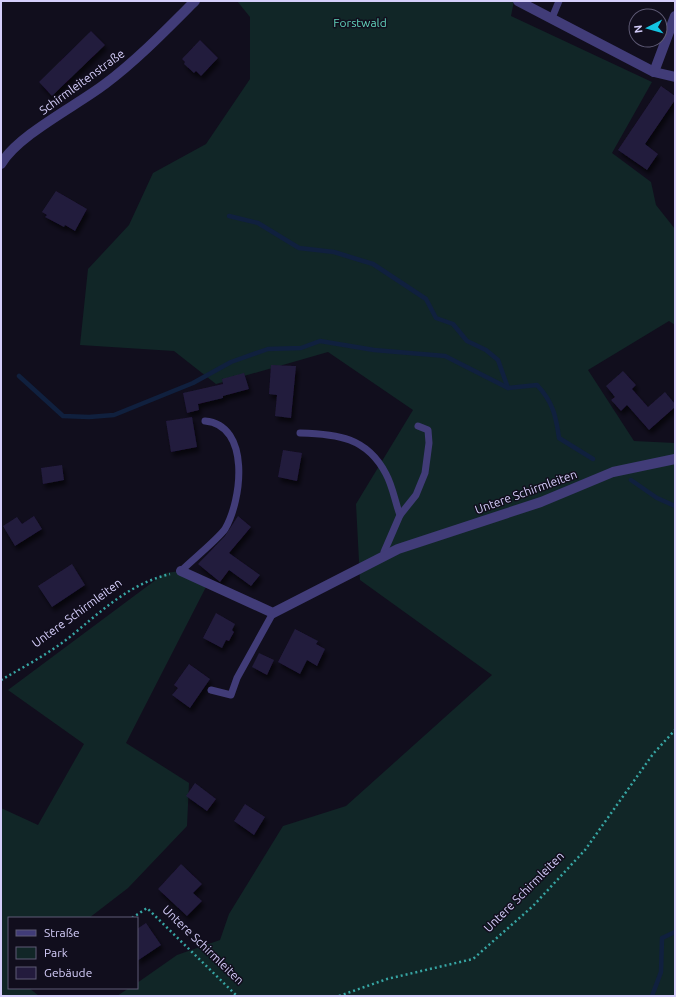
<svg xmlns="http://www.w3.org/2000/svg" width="676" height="997" font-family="Ubuntu,sans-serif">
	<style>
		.green { fill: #112627 }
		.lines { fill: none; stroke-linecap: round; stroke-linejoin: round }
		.stream { stroke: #10203e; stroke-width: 4.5 }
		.building { fill: #231b3d; filter: url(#shadow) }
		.path { stroke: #37a6a4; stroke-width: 2.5; stroke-dasharray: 2 3; stroke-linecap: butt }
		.service { stroke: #413c78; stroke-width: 7 }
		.minor { stroke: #413c78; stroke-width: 10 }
		.labels { text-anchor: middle; stroke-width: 3; stroke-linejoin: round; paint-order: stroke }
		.park-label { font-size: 12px; fill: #61d4bc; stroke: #110e1d }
		.street-label { font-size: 12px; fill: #d5cefb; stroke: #110e1d }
	</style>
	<defs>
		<filter id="shadow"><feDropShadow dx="2.5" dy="4.5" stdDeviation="2" flood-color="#0009"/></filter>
	</defs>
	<rect width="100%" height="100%" fill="#110e1d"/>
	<!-- green -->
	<g class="green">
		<polygon points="237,1 514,1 511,16 652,82 612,153 651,182 656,205 675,229 675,325 669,321 588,370 634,441 675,443 675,996 117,996 129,988 137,988 137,983 177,955 220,940 229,914 283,826 346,806 492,675 360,580 356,504 413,410 328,352 216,384 174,351 80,345 88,269 129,225 153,173 206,144 250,79 250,17"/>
		<polygon points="181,571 207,585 126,743 189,783 187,826 128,888 89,918 9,918 9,988 29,988 39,996 1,996 1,808 38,825 84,744 8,690 165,573"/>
	</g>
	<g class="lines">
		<!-- stream -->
		<g class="stream">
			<polyline points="229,216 258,223 299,248 334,252 373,264 426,299 436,318 453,324 467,341 486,350 498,360 508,388"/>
			<path d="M 19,376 L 63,416 L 89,417 L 114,415 L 193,383 L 231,362 L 268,349 L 301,348 L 320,341 L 374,350 L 445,356 L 508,388 L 537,385 C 553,402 556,416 559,438 L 593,459"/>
			<polyline points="631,480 657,498 675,506"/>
			<polyline points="652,996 661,972 662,938 675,932"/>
		</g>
	</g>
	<!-- building -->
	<g class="building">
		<polygon points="91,31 105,45 52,96 39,82"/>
		<polygon points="200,40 218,58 201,76 196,71 194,73 184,64 185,62 182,59"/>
		<polygon points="661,86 675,96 675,100 645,144 658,154 647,170 618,150"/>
		<polygon points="56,191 87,209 75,231 65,225 64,227 45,217 47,215 42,212"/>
		<polygon points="271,365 296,366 291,418 275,416 277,395 269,394"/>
		<polygon points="623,371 636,385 632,389 648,407 665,392 675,404 675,407 649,430 627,405 621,411 611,400 615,397 606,386"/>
		<polygon points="244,373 249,389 223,396 223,398 198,404 199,410 187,413 183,393 223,384 222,379"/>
		<polygon points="192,417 197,447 171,452 166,421"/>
		<polygon points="283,450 302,453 297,481 278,477"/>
		<polygon points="62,465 64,480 43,484 41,468"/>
		<polygon points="34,516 42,529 15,546 3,526 17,517 22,524"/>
		<polygon points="238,516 251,527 229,553 260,575 251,586 229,570 220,582 198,564 225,536"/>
		<polygon points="72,564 85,585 52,607 38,586"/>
		<polygon points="216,613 235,624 232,630 234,632 229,641 226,640 222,648 203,638"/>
		<polygon points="295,629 318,641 316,644 325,649 317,666 307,660 300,674 278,662"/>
		<polygon points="259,653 274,660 267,675 252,667"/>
		<polygon points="189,664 210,679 190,708 172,695 178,688 174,685"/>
		<polygon points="195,783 216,799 207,811 186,796"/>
		<polygon points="245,804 265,817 254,835 234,821"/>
		<polygon points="181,864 202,884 193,893 202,901 187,916 158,889"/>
		<polygon points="146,923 161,945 137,961 137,929"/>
	</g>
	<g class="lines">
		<!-- path -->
		<g class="path">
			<path d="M 1,680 C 22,668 46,655 66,640 C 100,613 126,585 170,574"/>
			<polyline points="132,918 147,908 237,996"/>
			<polyline points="339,996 387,979 473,959 533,906 585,850 653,754 675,730"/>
		</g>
		<!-- service -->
		<g class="service">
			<polyline points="552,18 559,1"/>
			<path d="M 300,433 C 337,434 367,437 386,474 C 393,487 395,502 400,515"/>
			<polyline points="387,555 384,552 400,515 416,495 425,473 429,443 428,430 418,426"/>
			<path d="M 181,571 C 191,561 218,539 225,529 C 242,500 251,425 205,421"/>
			<polyline points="211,690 231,695 237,678 273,613"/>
		</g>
		<!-- minor -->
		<g class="minor">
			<polyline points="518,1 654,72 675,77"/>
			<polyline points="654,72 675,16"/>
			<path d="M 1,164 C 18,135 76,106 105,84 C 137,60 166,30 195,1"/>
			<polyline points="181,571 273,613 398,549 541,502 613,472 675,459"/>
		</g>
	</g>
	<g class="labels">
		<!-- park labels -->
		<g class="park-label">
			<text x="360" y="27">Forstwald</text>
		</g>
		<!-- street labels -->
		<g class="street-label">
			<text transform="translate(82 82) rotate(-36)" y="4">Schirmleitenstraße</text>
			<text transform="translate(526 492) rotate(-20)" y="4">Untere Schirmleiten</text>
			<text transform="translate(77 613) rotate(-36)" y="4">Untere Schirmleiten</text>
			<text transform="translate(524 892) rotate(-45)" y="4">Untere Schirmleiten</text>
			<text transform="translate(203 945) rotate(44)" y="4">Untere Schirmleiten</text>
		</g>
	</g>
	<!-- border -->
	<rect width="676" height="997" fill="none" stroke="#d5cefb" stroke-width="4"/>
	<!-- legend -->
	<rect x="8" y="917" width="130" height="72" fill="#110e1d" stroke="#5f5b76"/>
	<rect x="16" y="930" width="20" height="6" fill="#413c78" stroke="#5f5b76"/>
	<text x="44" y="937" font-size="12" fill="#d5cefb">Straße</text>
	<rect x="16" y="947" width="20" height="12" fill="#112627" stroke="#5f5b76"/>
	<text x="44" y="957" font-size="12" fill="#d5cefb">Park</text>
	<rect x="16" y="967" width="20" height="12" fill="#231b3d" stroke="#5f5b76"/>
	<text x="44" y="977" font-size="12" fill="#d5cefb">Gebäude</text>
	<!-- north arrow -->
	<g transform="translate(648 28) rotate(264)"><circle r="19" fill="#110e1d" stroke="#5f5b76"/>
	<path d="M0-3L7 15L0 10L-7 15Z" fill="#13c4e2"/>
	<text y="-6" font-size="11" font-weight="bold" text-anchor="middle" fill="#d5cefb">N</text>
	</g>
</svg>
